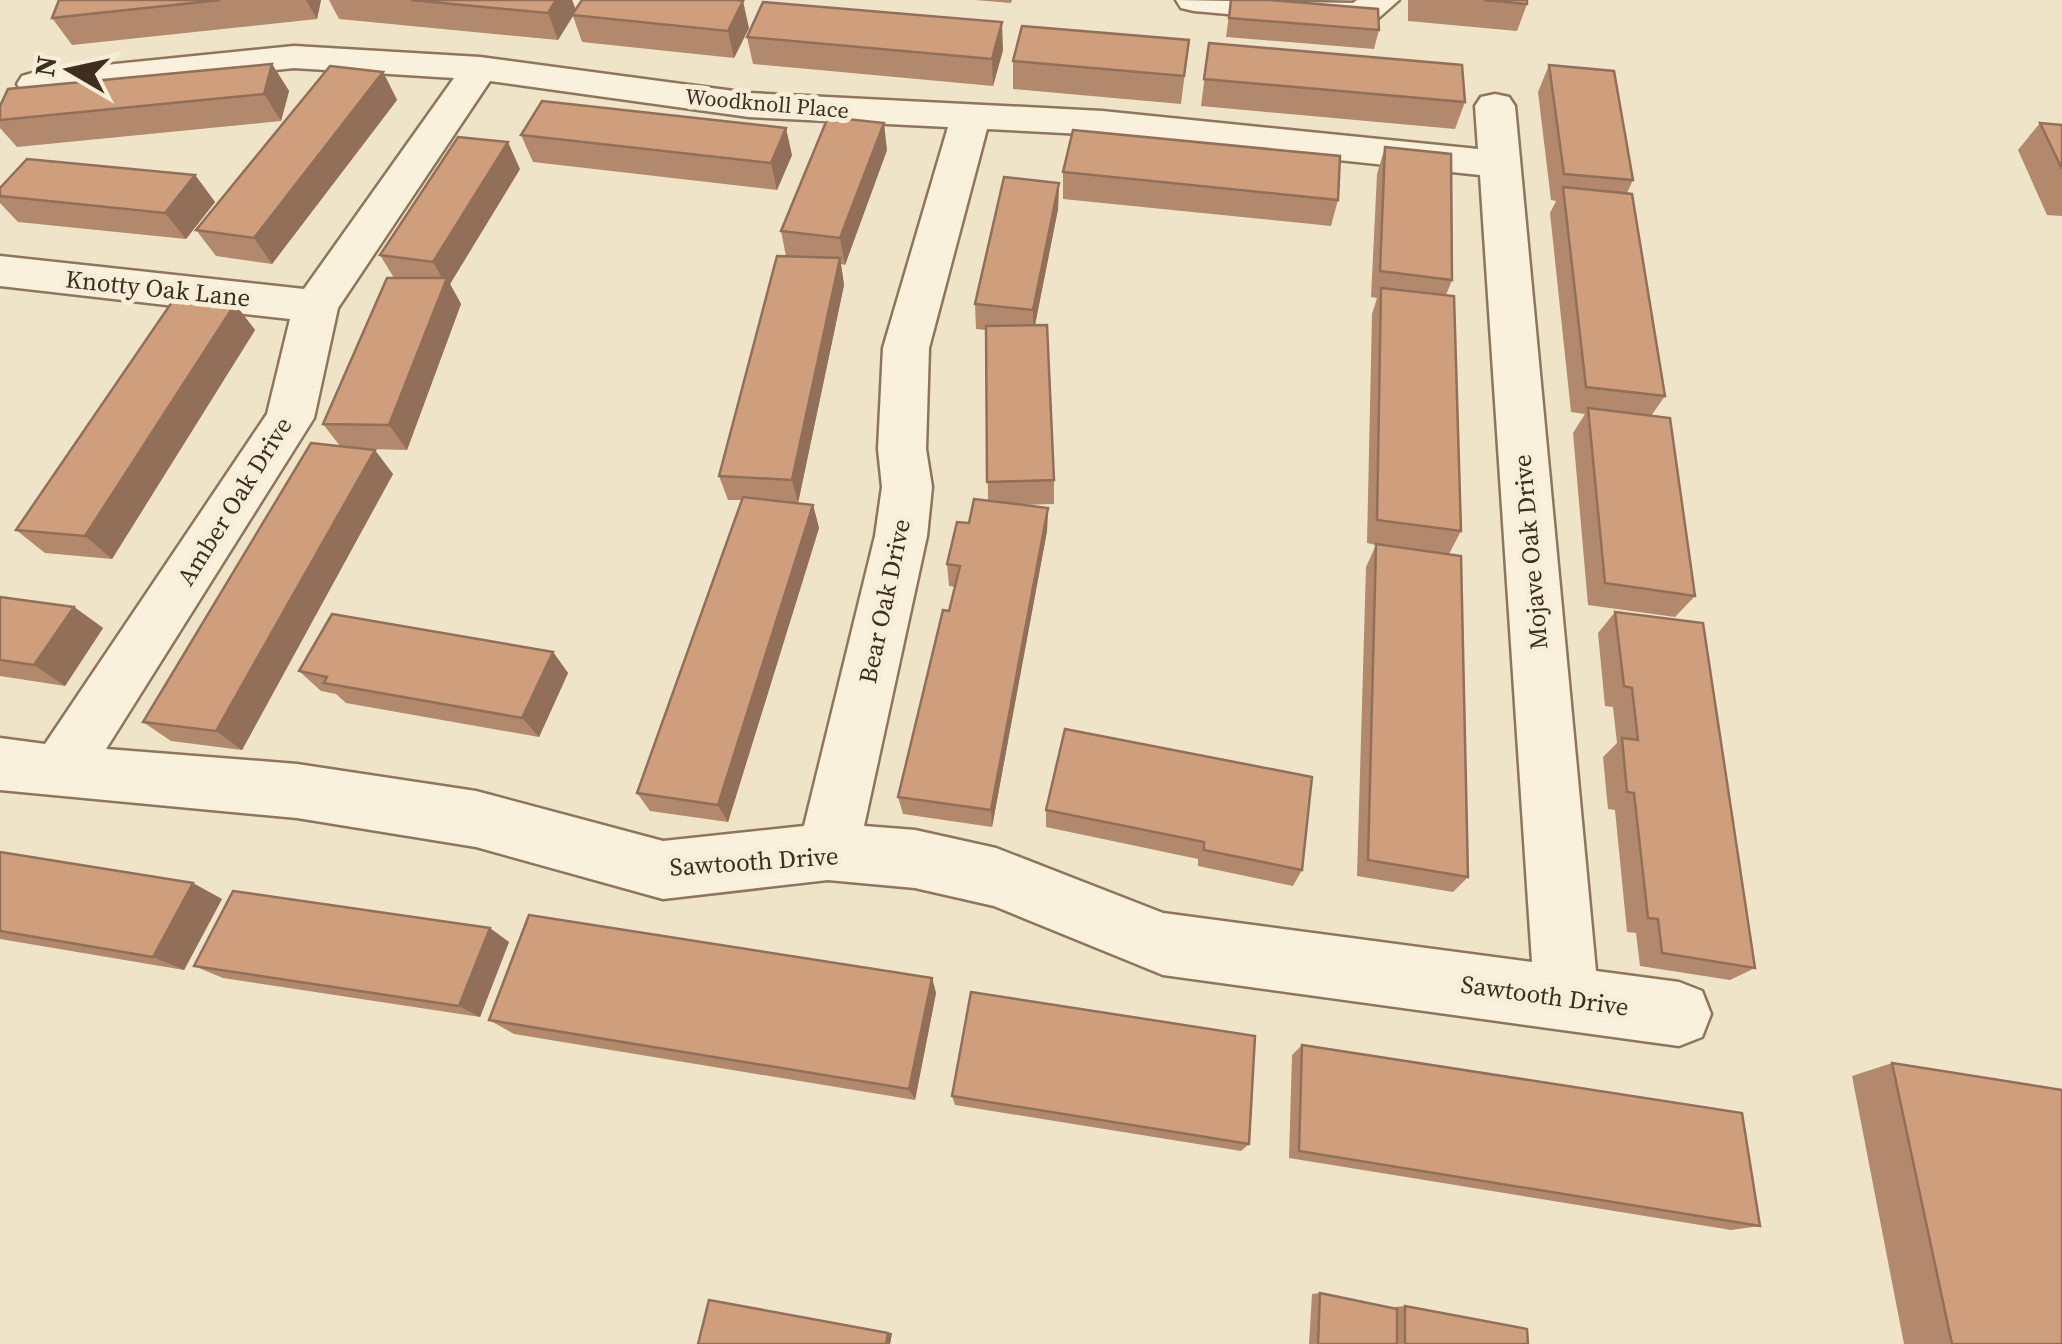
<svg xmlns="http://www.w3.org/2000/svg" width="2062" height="1344" font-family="'Source Serif 4',serif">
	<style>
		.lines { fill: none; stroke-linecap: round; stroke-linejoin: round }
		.minor-casing { stroke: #8d765c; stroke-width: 5 }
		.minor { fill: #faf1dc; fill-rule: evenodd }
		.wall { fill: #b2896c }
		.shaded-wall { fill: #916f58 }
		.building { fill: #cf9f7d; stroke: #916f58; stroke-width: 2.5 }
		.labels { text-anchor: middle; stroke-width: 10; stroke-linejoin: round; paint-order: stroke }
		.far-street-label { font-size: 22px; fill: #3d2e20; stroke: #f7eed8 }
		.street-label { font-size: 25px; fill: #3d2e20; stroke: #f7eed8 }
	</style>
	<rect width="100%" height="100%" fill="#f0e4c8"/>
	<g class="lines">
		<defs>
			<g id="minor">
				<polygon points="1176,0 1353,3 1357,0 1399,0 1373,23 1360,26 1194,11 1181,8"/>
				<path d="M 294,46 L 480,57 L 749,93 L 1102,111 L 1478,149 L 1475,106 L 1481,97 L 1495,94 L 1509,97 L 1515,106 L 1596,971 L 1679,982 L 1702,991 L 1711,1014 L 1702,1037 L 1679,1046 L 1163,975 L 994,906 L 915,888 L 828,880 L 663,899 L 476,847 L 297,818 L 0,790 L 0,738 L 45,744 L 267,414 L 290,319 L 0,286 L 0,256 L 304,289 L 454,78 L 294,68 L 36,96 L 22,92 L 17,84 L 22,76 L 36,72 ZM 490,81 L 749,117 L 948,127 L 883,348 L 878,449 L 882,487 L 875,536 L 804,826 L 663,841 L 476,791 L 297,764 L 106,749 L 314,418 L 338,308 ZM 987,129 L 1102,135 L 1480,175 L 1532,962 L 1163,913 L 996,848 L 915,830 L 864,826 L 927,536 L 932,487 L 926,449 L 929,348 Z"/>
			</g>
		</defs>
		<!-- minor casing -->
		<use href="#minor" class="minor-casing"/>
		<!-- minor -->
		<use href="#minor" class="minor"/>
	</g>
	<!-- wall -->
	<g class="wall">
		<polygon points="59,0 321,0 317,19 72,45 52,18"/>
		<polygon points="329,0 572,0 576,10 749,28 734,58 582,42 573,16 558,40 339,19"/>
		<polygon points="975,0 1012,0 1011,3"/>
		<polygon points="1231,0 1379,30 1374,49 1226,37"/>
		<polygon points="1408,0 1527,0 1527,4 1517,31 1408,21"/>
		<polygon points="747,37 1003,50 993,86 753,64"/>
		<polygon points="1189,40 1181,104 1013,89 1013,61"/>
		<polygon points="1209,43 1465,102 1455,129 1201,106"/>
		<polygon points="272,64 289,91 281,121 17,147 0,128 0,106"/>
		<polygon points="1549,65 1633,180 1627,193 1665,396 1651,416 1695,596 1675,617 1588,605 1573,433 1585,414 1571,412 1550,213 1556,201 1551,200 1538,92"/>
		<polygon points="383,72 397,100 272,264 216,256 196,230"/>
		<polygon points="2040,123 2062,125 2062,216 2047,215 2018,150"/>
		<polygon points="521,135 792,155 777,190 533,162"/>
		<polygon points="1385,147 1452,280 1446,295 1461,531 1449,554 1382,545 1468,877 1453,892 1357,876 1366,567 1376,545 1367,543 1372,314 1377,298 1371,297 1377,174"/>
		<polygon points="887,150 845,265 841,264 844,285 798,503 813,505 819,528 728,822 650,811 637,793 742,500 728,500 719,476 786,256 781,231"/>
		<polygon points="520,169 450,284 461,304 407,450 370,449 393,474 242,750 171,741 143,722 340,446 323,424 394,278 380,255"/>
		<polygon points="1063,172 1338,200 1331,226 1063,199"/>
		<polygon points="195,175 215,202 186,239 18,222 0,203 0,188"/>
		<polygon points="1059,183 1058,209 1035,325 1054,480 1054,504 1019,505 1048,508 1047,531 992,827 903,814 898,797 955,587 949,586 947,564 969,523 988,501 986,330 976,329 975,304"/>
		<polygon points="235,304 255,330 112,559 45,553 16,530"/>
		<polygon points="0,597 74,607 103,628 65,686 0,676"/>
		<polygon points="1615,612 1755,968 1730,980 1640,966 1636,933 1627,932 1615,810 1608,809 1603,757 1617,743 1613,707 1605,706 1598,633"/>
		<polygon points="553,652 568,673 539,737 346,703 336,694 321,691 299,671"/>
		<polygon points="1065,729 1302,870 1293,886 1198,866 1198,859 1046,827 1046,810"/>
		<polygon points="0,852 222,899 184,970 0,939"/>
		<polygon points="509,942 480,1017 223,978 194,966"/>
		<polygon points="932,978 936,993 915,1100 514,1034 489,1020"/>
		<polygon points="1302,1045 1760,1226 1731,1230 1289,1158 1292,1055"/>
		<polygon points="1892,1063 2062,1344 1904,1344 1852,1076"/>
		<polygon points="952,1096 1249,1144 1241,1151 955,1105"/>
		<polygon points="1320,1293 1395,1309 1395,1307 1405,1306 1528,1344 1309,1344 1312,1294"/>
		<polygon points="709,1300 892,1333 890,1344 698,1344"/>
	</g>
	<!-- shaded-wall -->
	<g class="shaded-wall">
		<polygon points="306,0 321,0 317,19"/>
		<polygon points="556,0 572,0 576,11 558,40 548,13"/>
		<polygon points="743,1 749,28 734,58 728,31"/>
		<polygon points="1002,22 1003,50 993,86 992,59"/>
		<polygon points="272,64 289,91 281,121 264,94"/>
		<polygon points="383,72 397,100 272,264 254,238"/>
		<polygon points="884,123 887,150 845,265 840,238"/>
		<polygon points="786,128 792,155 777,190 771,163"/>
		<polygon points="508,142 520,169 450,284 461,304 407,450 389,425 445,283 433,262"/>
		<polygon points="195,175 215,202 186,239 165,213"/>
		<polygon points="1059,183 1058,209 1033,335 1033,310"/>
		<polygon points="840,258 844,285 798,503 792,480"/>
		<polygon points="235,304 255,330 112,559 85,536"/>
		<polygon points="375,450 393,474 242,750 216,731"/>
		<polygon points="813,505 819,528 728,822 718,805"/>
		<polygon points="1048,508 1047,531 992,827 991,810"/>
		<polygon points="74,607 103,628 65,686 34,665"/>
		<polygon points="553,652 568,673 539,737 522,718"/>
		<polygon points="193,883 222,899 184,970 153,957"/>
		<polygon points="490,928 509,942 480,1017 459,1006"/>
		<polygon points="932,978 936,993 915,1100 909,1089"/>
		<polygon points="888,1333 892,1333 890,1344 886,1344"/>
	</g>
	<!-- building -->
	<g class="building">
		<polygon points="59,0 220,0 52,18"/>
		<polygon points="411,0 556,0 548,13"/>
		<polygon points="582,0 736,0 743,1 728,31 572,15"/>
		<polygon points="1231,0 1269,0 1378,9 1379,30 1229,18"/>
		<polygon points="1484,0 1527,0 1527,4"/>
		<polygon points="763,2 1002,22 992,59 747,37"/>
		<polygon points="1022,26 1189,40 1184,76 1013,61"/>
		<polygon points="1209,43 1462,65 1465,102 1204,79"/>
		<polygon points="272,64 264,94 0,120 0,106 8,89"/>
		<polygon points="1549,65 1614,71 1633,180 1564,174"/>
		<polygon points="330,66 383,72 254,238 196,230"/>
		<polygon points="542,101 786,128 771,163 521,135"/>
		<polygon points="828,117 884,123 840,238 781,231"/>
		<polygon points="2040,123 2062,125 2062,169"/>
		<polygon points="1073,130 1340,156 1338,200 1063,172"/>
		<polygon points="458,137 508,142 433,262 380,255"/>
		<polygon points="1385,147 1451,154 1452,280 1380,271"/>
		<polygon points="27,159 195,175 165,213 0,196 0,188"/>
		<polygon points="1004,177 1059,183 1033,310 975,304"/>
		<polygon points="1563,187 1632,194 1665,396 1586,387"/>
		<polygon points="777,256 840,258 792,480 719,476"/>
		<polygon points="387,278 447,278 389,425 323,424"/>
		<polygon points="1381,288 1454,296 1461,531 1377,520"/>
		<polygon points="174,299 235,304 85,536 16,530"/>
		<polygon points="1047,325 1054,480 987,482 986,326"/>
		<polygon points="1588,408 1670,418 1695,596 1605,583"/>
		<polygon points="311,443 375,450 216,731 143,722"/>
		<polygon points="743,497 813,505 718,805 637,793"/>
		<polygon points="974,499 1048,508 991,810 898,797 943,610 949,611 960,566 947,564 957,522 969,523"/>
		<polygon points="1376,544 1461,556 1468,877 1368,860"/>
		<polygon points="0,597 74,607 34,665 0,660"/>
		<polygon points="1615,612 1703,623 1755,968 1662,953 1658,919 1648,918 1634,793 1627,792 1622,738 1638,740 1632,688 1624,686"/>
		<polygon points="332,614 553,652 522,718 324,683 327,677 299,671"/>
		<polygon points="1065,729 1312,777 1302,870 1204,850 1204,842 1046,810"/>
		<polygon points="0,852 193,883 153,957 0,931"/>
		<polygon points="233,891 490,928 459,1006 194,966"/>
		<polygon points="529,915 932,978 909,1089 489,1020"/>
		<polygon points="971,992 1255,1036 1249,1144 952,1096"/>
		<polygon points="1302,1045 1742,1113 1760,1226 1299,1151"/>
		<polygon points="1892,1063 2062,1090 2062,1344 1952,1344"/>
		<polygon points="1320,1293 1397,1309 1397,1344 1318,1344"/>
		<polygon points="709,1300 888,1333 886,1344 698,1344"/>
		<polygon points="1405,1306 1527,1329 1528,1344 1405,1344"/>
	</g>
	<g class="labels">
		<!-- far-street labels -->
		<g class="far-street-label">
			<text transform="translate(767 103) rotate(5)" y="8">Woodknoll Place</text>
		</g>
		<!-- street labels -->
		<g class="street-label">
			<text transform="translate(158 288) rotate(6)" y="9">Knotty Oak Lane</text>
			<text transform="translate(234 501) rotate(-58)" y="9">Amber Oak Drive</text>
			<text transform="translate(1530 552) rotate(-95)" y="9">Mojave Oak Drive</text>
			<text transform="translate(884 601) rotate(-78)" y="9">Bear Oak Drive</text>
			<text transform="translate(754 861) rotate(-4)" y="9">Sawtooth Drive</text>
			<text transform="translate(1545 995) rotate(8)" y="9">Sawtooth Drive</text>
		</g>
	</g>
	<!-- north arrow -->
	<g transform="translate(70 70) rotate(279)" stroke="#f7eed8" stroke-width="8" paint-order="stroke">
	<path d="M0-8L18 38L0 25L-18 38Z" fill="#3d2e20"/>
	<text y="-15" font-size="28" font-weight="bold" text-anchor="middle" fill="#3d2e20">N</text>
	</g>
</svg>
